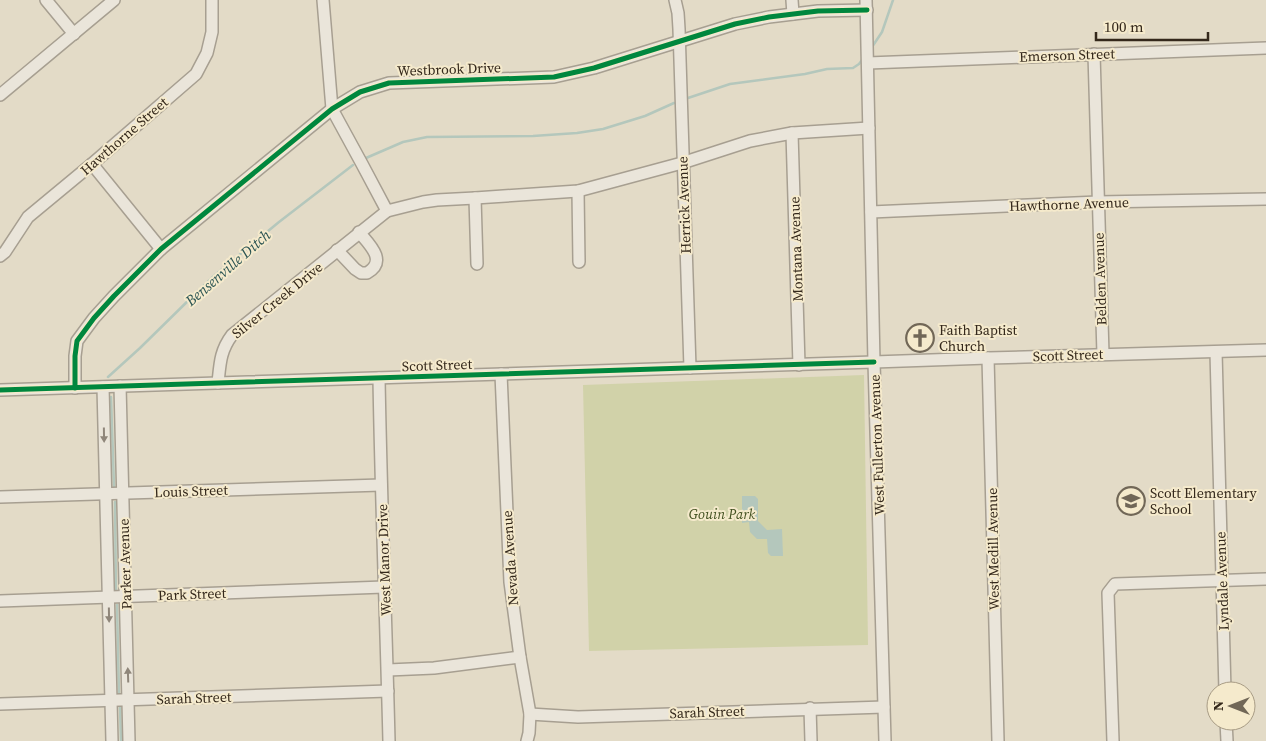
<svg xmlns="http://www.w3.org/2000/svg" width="1266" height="741" font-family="'Source Serif 4',serif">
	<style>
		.green { fill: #d1d2a9 }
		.water { fill: #b4c7bc }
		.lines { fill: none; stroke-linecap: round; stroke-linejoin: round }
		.stream { stroke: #b4c7bc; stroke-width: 2.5 }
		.minor-casing { stroke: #a79f91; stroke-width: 14 }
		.minor { stroke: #eae5da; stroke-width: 11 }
		.cycleway-casing { stroke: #f5eacc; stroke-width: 8 }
		.cycleway { stroke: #00873e; stroke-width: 5 }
		.oneway { fill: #8f867a }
		.labels { text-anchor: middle; stroke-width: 4; stroke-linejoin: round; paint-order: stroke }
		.street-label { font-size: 14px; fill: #34281b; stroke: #f5eacc }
		.poi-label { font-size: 14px; fill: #34281b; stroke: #f5eacc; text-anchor: start }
		.park-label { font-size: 14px; font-style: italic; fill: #435121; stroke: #f5eacc }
		.water-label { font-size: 15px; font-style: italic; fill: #2a5453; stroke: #f5eacc }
	</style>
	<rect width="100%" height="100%" fill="#e3dbc7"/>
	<!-- green -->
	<polygon class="green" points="864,375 868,645 589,651 583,385"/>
	<!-- water -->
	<polygon class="water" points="742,496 755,496 758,499 758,521 767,530 782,529 783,556 771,556 768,553 767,539 757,539 750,532 749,522 742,523"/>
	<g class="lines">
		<!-- stream -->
		<g class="stream">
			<polyline points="872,47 882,32 893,0"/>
			<polyline points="688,98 730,84 805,74 827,69 853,68 859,64 862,60"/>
			<polyline points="366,158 403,142 427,137 533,136 577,133 603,129 645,116 674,103"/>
			<polyline points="108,377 140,348 197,292 215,275 279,222 353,165"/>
			<polyline points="111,397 114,486"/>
			<polyline points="115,502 116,592"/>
			<polyline points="117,605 119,694"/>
			<polyline points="120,708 121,741"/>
		</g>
		<defs>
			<g id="minor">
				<polyline points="46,0 74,34"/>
				<polyline points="323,0 332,109 362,164 387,211"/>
				<polyline points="675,0 678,13 679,29 690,368"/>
				<polyline points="792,0 793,14"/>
				<polyline points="866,0 874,362 885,741"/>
				<polyline points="1094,54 1103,354"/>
				<polyline points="868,63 1266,48"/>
				<polyline points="0,95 114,0"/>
				<polyline points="792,133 799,365"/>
				<polyline points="92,164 161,249"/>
				<polyline points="578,191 579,262"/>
				<polyline points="475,198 477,264"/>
				<polyline points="871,212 1098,202 1266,199"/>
				<path d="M 337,250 L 355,269 L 361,273 L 367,273 C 388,261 369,244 359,232"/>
				<polyline points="0,256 5,252 28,217 92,164 196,74 207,53 212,32 212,0"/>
				<polyline points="1216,352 1225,691"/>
				<polyline points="988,358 998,741"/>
				<polyline points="501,374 510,582 520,657 530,714 529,733 527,741"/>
				<path d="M 379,378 C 381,499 386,620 389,741"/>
				<path d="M 218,383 C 220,364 220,351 232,335 L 387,211 L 423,202 L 437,200 L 475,198 L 578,191 L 682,163 L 750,141 L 792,133 L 869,128"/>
				<polyline points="120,386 129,741"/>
				<polyline points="103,387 112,741"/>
				<polyline points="75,388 75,356 77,341 94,318 114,296 161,249 332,109 360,92 389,83 554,77 594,68 735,24 769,17 818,11 867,10"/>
				<polyline points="0,390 874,362 988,358 1266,350"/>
				<polyline points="0,497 381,485"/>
				<polyline points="0,601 384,587"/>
				<polyline points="388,670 434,668 520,657"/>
				<polyline points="0,704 388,691"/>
				<polyline points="810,708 811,741"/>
				<polyline points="530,714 578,717 884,707"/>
				<polyline points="1226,721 1227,741"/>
				<polyline points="1113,741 1108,593 1115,584 1266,579"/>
			</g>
		</defs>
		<!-- minor casing -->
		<use href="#minor" class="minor-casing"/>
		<!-- minor -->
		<use href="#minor" class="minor"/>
		<defs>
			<g id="cycleway">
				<polyline points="75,388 75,356 77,341 94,318 114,296 161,249 332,109 360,92 389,83 554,77 594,68 735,24 769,17 818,11 867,10"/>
				<polyline points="0,390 874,362"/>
			</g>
		</defs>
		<!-- cycleway casing -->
		<use href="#cycleway" class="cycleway-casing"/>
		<!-- cycleway -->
		<use href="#cycleway" class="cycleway"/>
	</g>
	<!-- one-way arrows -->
	<defs><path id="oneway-solid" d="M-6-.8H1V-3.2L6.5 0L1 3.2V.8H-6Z" transform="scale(1.25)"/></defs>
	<g class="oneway">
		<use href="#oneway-solid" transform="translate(104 435) rotate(89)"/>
		<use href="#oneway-solid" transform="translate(109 615) rotate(89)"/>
		<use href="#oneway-solid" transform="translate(128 675) rotate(-92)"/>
	</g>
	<!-- icons -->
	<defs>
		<symbol id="church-ring" viewBox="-11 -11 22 22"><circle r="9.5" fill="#f5eacc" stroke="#716757" stroke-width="1.5"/><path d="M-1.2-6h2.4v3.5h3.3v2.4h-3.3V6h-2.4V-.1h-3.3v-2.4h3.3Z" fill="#716757"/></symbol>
		<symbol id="school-ring" viewBox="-11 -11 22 22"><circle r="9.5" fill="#f5eacc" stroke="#716757" stroke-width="1.5"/><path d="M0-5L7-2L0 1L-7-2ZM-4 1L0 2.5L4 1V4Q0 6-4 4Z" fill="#716757"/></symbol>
	</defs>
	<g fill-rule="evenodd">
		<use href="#church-ring" x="904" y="322" width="32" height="32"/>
		<use href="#school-ring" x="1115" y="485" width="32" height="32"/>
	</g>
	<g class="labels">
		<!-- street labels -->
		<g class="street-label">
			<text transform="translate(1067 55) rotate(-2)" y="5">Emerson Street</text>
			<text transform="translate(449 69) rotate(-2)" y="5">Westbrook Drive</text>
			<text transform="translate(124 136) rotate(-41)" y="5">Hawthorne Street</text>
			<text transform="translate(1069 204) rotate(-2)" y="5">Hawthorne Avenue</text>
			<text transform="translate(684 205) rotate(-92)" y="5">Herrick Avenue</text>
			<text transform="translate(796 249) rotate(-92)" y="5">Montana Avenue</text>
			<text transform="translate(1100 279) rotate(-92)" y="5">Belden Avenue</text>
			<text transform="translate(277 300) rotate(-39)" y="5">Silver Creek Drive</text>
			<text transform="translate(1068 355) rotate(-2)" y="5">Scott Street</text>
			<text transform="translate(437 365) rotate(-2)" y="5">Scott Street</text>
			<text transform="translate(877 445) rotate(-92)" y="5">West Fullerton Avenue</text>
			<text transform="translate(191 491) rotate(-2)" y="5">Louis Street</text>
			<text transform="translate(993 549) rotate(-91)" y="5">West Medill Avenue</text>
			<text transform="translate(510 558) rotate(-94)" y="5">Nevada Avenue</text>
			<text transform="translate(384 560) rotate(-92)" y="5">West Manor Drive</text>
			<text transform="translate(125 564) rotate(-92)" y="5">Parker Avenue</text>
			<text transform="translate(1222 581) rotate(-92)" y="5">Lyndale Avenue</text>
			<text transform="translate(192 594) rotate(-2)" y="5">Park Street</text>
			<text transform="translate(194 698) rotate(-2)" y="5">Sarah Street</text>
			<text transform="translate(707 712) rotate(-2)" y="5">Sarah Street</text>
		</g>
		<!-- poi labels -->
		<g class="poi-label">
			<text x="939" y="335">Faith Baptist<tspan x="939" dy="16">Church</tspan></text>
			<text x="1150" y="498">Scott Elementary<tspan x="1150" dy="16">School</tspan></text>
		</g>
		<!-- park labels -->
		<g class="park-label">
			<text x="722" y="519">Gouin Park</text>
		</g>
		<!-- water labels -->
		<g class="water-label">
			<text transform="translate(228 268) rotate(-41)" y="5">Bensenville Ditch</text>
		</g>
	</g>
	<!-- north arrow -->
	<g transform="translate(1231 706) rotate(270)"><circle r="24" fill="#f5eacc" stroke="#a89c85"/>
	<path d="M0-4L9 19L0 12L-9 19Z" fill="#716757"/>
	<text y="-8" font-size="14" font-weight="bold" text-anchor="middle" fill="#34281b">N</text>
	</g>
	<!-- scale -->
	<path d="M1096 32v8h112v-8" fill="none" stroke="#34281b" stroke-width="2.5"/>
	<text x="1104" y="32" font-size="15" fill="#34281b" stroke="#f5eacc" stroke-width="4" paint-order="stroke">100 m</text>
</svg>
